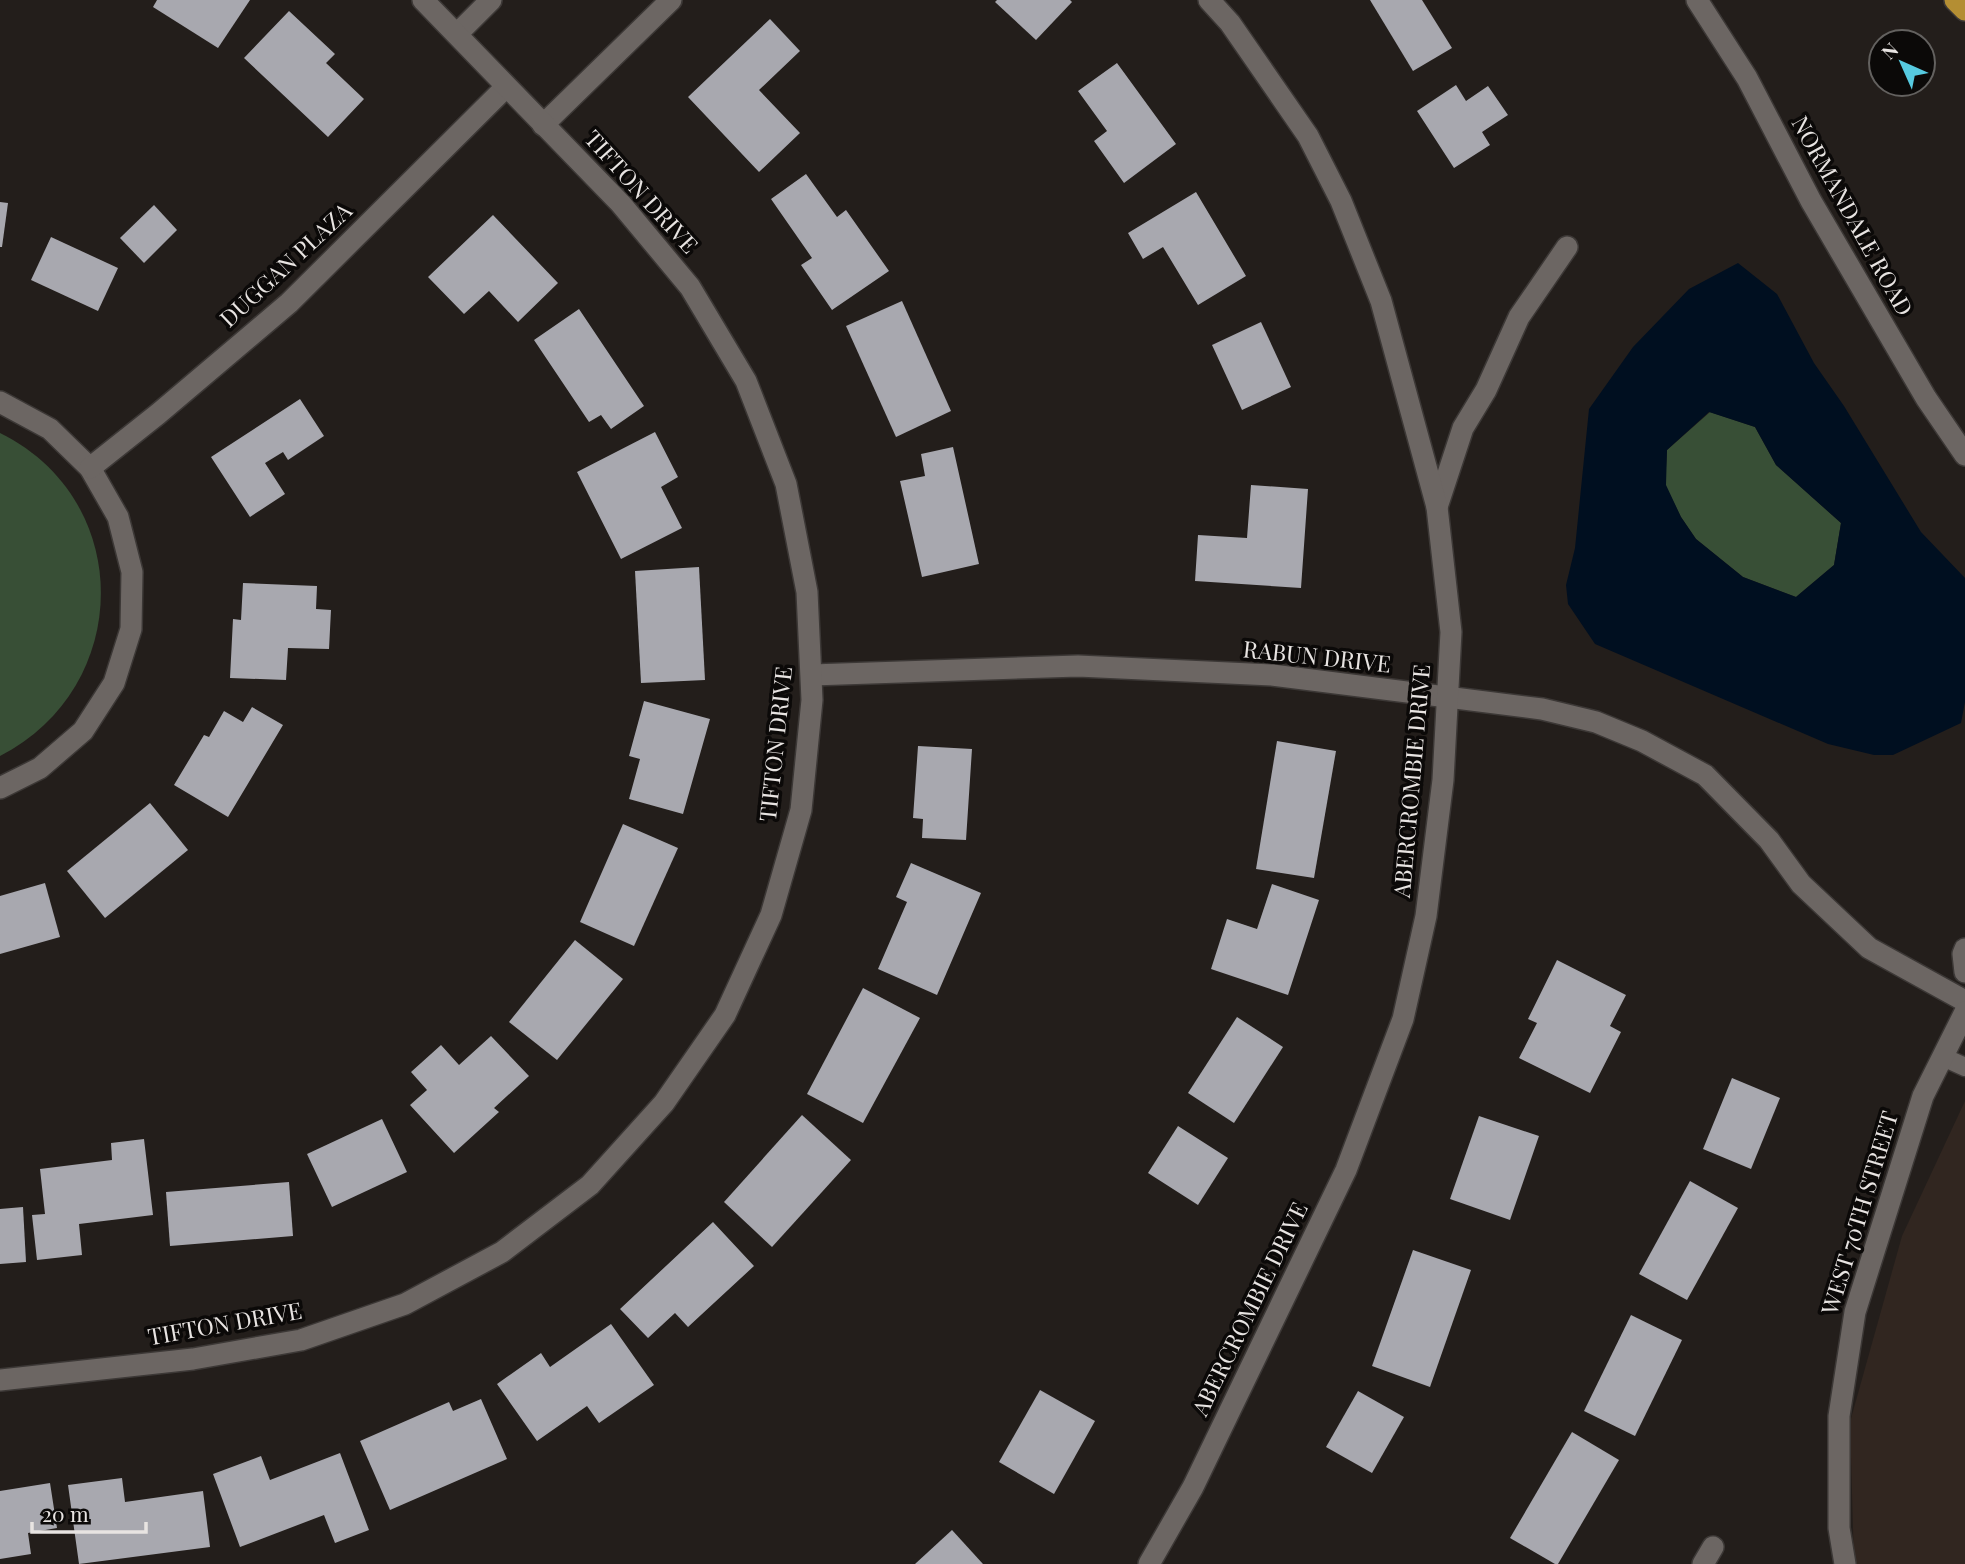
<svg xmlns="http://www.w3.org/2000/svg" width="1965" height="1564" font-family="'Playfair Display',serif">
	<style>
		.built { fill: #312620 }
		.green { fill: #384f36 }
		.water { fill: #000f20; fill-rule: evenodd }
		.building { fill: #a8a8af }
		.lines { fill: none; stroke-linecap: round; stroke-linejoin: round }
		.service-casing { stroke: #3c3836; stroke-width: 21 }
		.minor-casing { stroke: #3c3836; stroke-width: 24 }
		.tertiary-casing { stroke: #3c3836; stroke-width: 24 }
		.motorway-casing { stroke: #3c3836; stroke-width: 24 }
		.service { stroke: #6c6663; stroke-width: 18 }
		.minor { stroke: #6c6663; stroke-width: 21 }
		.tertiary { stroke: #6c6663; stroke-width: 21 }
		.motorway { stroke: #b48e33; stroke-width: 21 }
		.labels { text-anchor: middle; stroke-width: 7; stroke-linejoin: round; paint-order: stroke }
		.street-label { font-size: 23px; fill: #e8e4e2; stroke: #0b0908 }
	</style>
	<rect width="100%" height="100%" fill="#231e1b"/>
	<!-- built -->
	<polygon class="built" points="1965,1101 1965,1564 1854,1564 1850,1422 1902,1236"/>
	<!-- green -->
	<g class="green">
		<polygon points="1710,412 1755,427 1776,465 1841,523 1834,565 1796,597 1743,577 1696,539 1681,517 1665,485 1667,450"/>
		<path d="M 0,433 C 136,500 133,688 0,756 Z"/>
	</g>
	<!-- water -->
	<path class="water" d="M 1738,263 L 1777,294 L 1814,363 L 1844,406 L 1921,532 L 1965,578 L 1965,702 L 1961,723 L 1893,755 L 1874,755 L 1828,744 L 1595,644 L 1568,604 L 1566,585 L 1575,548 L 1589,409 L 1633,347 L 1689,289 ZM 1709,412 L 1755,427 L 1776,465 L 1841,523 L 1834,565 L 1796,597 L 1743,577 L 1696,539 L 1681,517 L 1666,485 L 1667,450 Z"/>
	<!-- building -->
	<g class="building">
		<polygon points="157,0 250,0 218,48 153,7"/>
		<polygon points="997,0 1070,0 1072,2 1036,40 995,2"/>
		<polygon points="1370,0 1422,0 1452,48 1413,71"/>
		<polygon points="289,11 335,54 326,63 364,99 328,137 244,58"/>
		<polygon points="770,19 800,51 759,90 800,133 759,172 688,97"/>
		<polygon points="1117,63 1176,144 1124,183 1094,141 1107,131 1078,91"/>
		<polygon points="1456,85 1466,101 1488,86 1508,115 1482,132 1490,145 1454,168 1417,111"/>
		<polygon points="806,174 837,217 846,210 889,271 832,310 801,265 812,258 771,199"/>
		<polygon points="1196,192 1246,276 1198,305 1163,247 1143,259 1128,233"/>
		<polygon points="0,202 8,203 2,247 0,247"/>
		<polygon points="154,205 177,230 144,263 120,238"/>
		<polygon points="493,215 558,283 518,322 489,291 464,314 428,277"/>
		<polygon points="51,237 118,268 98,311 31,280"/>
		<polygon points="902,301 951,411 896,437 846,326"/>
		<polygon points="579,309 644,406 611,429 601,415 589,422 534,340"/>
		<polygon points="1261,322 1291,387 1242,410 1212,345"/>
		<polygon points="300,399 324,436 288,460 283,452 265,463 285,494 250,517 211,457"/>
		<polygon points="655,432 678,477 661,487 682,528 621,559 577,472"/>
		<polygon points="953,447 979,564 922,577 900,481 925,476 921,454"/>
		<polygon points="1251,485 1308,489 1301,588 1195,581 1198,535 1247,538"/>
		<polygon points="699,567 705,680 641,683 635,571"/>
		<polygon points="243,583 317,586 316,609 331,610 329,649 288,648 286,680 230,678 233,619 241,620"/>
		<polygon points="644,701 710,719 683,814 629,799 640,759 629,756"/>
		<polygon points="252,707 283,725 228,817 174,785 204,735 209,737 224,711 243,722"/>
		<polygon points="1277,741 1336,751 1314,878 1256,869"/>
		<polygon points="918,746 972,749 966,840 922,838 923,819 913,818"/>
		<polygon points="150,803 188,850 105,918 67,871"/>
		<polygon points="623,824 678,848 634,946 580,922"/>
		<polygon points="911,863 981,893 937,995 878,969 907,902 896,897"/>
		<polygon points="45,883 60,937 0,954 0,896"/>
		<polygon points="1272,884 1319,900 1288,995 1211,969 1227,919 1257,929"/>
		<polygon points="575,940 623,979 557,1060 509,1022"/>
		<polygon points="1557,960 1626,995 1610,1026 1621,1032 1590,1093 1519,1058 1537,1023 1528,1019"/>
		<polygon points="863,988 920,1018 863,1123 807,1094"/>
		<polygon points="1237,1017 1283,1047 1234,1123 1188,1093"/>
		<polygon points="491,1036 529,1076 494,1108 499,1112 454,1153 410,1105 427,1090 411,1072 441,1045 459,1065"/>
		<polygon points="1732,1078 1780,1098 1751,1169 1703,1149"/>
		<polygon points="802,1115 851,1160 772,1247 724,1202"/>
		<polygon points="1479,1116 1539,1136 1510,1220 1450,1199"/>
		<polygon points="382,1119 407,1172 332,1207 307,1154"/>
		<polygon points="1178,1126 1228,1158 1198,1205 1148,1173"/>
		<polygon points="144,1139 153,1215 79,1224 82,1255 37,1260 32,1215 45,1214 40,1169 112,1160 111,1143"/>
		<polygon points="1690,1181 1738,1208 1687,1300 1639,1274"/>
		<polygon points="289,1182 293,1236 170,1246 166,1192"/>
		<polygon points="23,1207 26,1262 0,1264 0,1209"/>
		<polygon points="713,1222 754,1266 688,1327 675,1313 648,1338 620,1309"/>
		<polygon points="1413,1250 1471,1270 1430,1387 1372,1366"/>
		<polygon points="1631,1315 1682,1340 1635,1436 1584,1411"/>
		<polygon points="611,1324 654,1385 599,1423 587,1406 537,1441 497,1384 541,1353 550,1367"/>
		<polygon points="1040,1390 1095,1421 1054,1494 999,1462"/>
		<polygon points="1358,1391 1404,1417 1372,1473 1326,1447"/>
		<polygon points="481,1399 507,1459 390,1510 360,1441 449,1402 453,1411"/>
		<polygon points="1572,1432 1619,1460 1558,1564 1555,1564 1510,1538"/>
		<polygon points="340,1453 369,1530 335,1543 324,1515 240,1547 213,1474 261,1456 270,1480"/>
		<polygon points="122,1478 125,1502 203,1491 210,1547 79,1564 68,1485"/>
		<polygon points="50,1483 57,1528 28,1533 31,1554 0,1559 0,1491"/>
		<polygon points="952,1530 983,1564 915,1564"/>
	</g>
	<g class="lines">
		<defs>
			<polyline id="service" points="1943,1057 1965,1067"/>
			<g id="minor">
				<polyline points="457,34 491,0"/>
				<polyline points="543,125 671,0"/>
				<polyline points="0,402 50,429 90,468 118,517 132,572 131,629 114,683 83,731 40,768 0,788"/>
				<polyline points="90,468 158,414 289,303 506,87"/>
				<polyline points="1437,507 1463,428 1486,390 1519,317 1567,247"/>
				<polyline points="812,675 1078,666 1272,675 1542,709 1596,722 1642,741 1705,775 1769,840 1801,884 1869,948 1965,1001"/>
				<polyline points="0,1380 193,1359 301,1340 405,1304 502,1252 590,1185 664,1103 725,1015 771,915 801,810 812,700 807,592 786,484 746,381 690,287 621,204 423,0"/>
				<polyline points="1149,1564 1193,1487 1346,1170 1403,1019 1426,916 1443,780 1451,632 1437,507 1381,301 1341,201 1308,136 1230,23 1209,0"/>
				<polyline points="1703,1564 1713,1547"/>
			</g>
			<g id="tertiary">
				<polyline points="1697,0 1747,78 1811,201 1926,398 1965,455"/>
				<polyline points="1965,949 1963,954 1965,972"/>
				<polyline points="1845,1564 1839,1528 1839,1416 1855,1312 1923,1096 1965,1012"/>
			</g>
			<polyline id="motorway" points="1955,0 1965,10"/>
		</defs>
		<!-- service casing -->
		<use href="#service" class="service-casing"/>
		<!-- minor casing -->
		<use href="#minor" class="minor-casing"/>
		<!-- tertiary casing -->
		<use href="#tertiary" class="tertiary-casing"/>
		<!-- motorway casing -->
		<use href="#motorway" class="motorway-casing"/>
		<!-- service -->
		<use href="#service" class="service"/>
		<!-- minor -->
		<use href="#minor" class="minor"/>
		<!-- tertiary -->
		<use href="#tertiary" class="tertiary"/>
		<!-- motorway -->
		<use href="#motorway" class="motorway"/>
	</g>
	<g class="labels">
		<!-- street labels -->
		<g class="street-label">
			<text transform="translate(641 192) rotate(48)" y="8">TIFTON DRIVE</text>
			<text transform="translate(1852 216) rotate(61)" y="8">NORMANDALE ROAD</text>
			<text transform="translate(286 265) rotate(-43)" y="8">DUGGAN PLAZA</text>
			<text transform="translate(1317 657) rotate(6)" y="8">RABUN DRIVE</text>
			<text transform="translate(776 744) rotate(-84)" y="8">TIFTON DRIVE</text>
			<text transform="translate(1412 781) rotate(-85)" y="8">ABERCROMBIE DRIVE</text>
			<text transform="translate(1860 1213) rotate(-73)" y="8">WEST 70TH STREET</text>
			<text transform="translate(1250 1309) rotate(-64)" y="8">ABERCROMBIE DRIVE</text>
			<text transform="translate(225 1324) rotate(-10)" y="8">TIFTON DRIVE</text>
		</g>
	</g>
	<!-- north arrow -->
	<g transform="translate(1902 63) rotate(315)"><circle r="33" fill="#0b0908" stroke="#63615f" stroke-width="2"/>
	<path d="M0-5L12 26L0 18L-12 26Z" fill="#56cae0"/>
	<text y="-10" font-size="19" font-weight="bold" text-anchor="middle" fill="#e8e4e2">N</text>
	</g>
	<!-- scale -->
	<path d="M32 1522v10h114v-10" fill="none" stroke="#e8e4e2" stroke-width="3.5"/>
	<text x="42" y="1522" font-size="21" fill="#e8e4e2" stroke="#0b0908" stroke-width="5" paint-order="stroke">20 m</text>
</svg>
